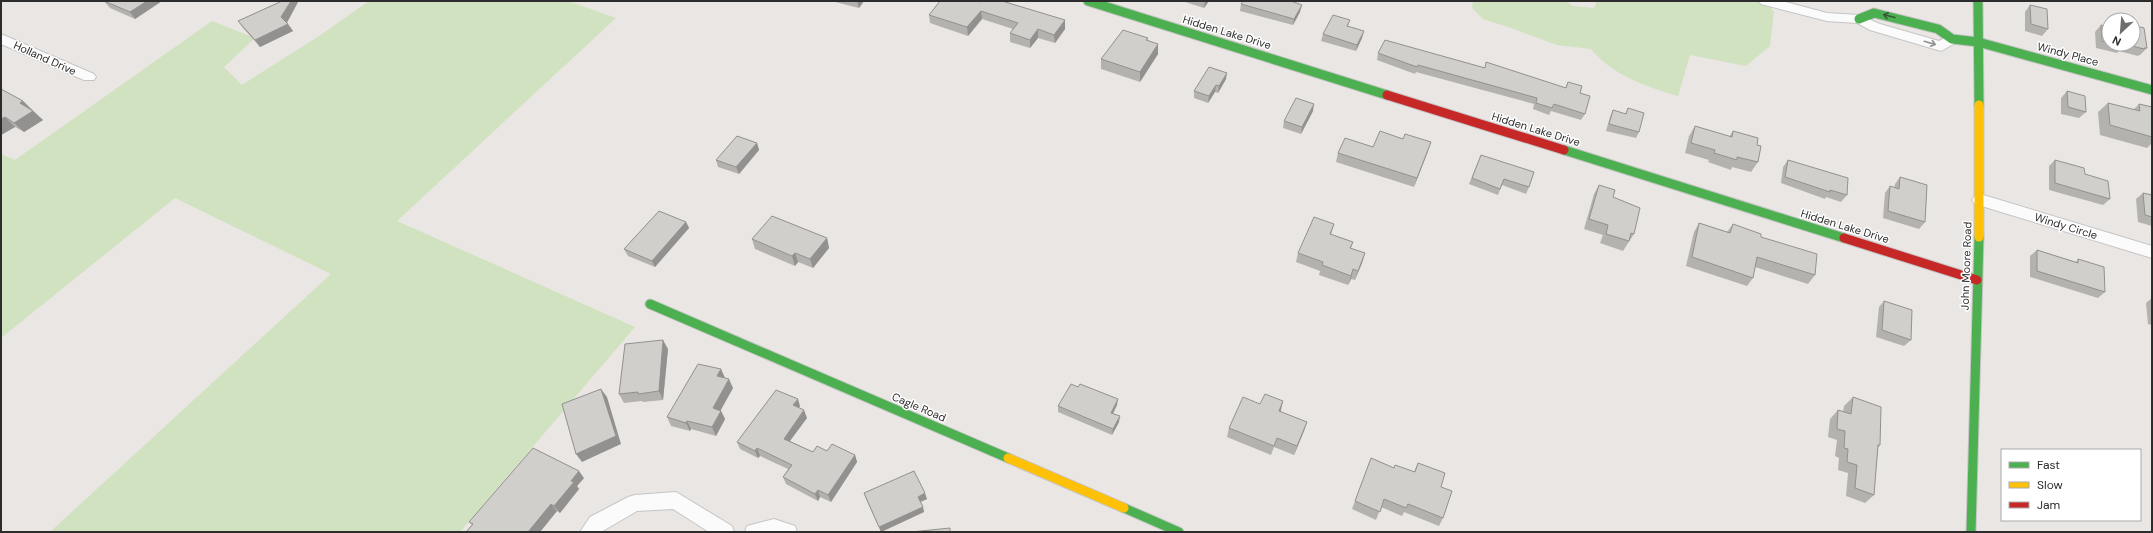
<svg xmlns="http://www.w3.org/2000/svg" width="2153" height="533" font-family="'DM Sans',sans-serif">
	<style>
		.green { fill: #d0e2bf }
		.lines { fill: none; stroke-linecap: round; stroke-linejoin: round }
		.street-casing { stroke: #c6c5c5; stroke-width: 2 }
		.fast-casing { stroke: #c6c5c5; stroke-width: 11 }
		.slow-casing { stroke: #c6c5c5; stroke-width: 11 }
		.jam-casing { stroke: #c6c5c5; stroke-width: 11 }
		.street { fill: #fcfbfb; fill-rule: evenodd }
		.fast { stroke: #4caf50; stroke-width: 9 }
		.slow { stroke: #ffc107; stroke-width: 9 }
		.jam { stroke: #c62828; stroke-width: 9 }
		.wall { fill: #b4b2af }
		.shaded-wall { fill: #92918f }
		.building { fill: #d1cfcc; stroke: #92918f }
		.oneway { stroke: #375a39 }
		.oneway2 { stroke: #949494 }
		.labels { text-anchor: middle; stroke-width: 3; stroke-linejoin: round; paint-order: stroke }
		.street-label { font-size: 11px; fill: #2c2c2c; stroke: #fff }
	</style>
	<rect width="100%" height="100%" fill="#eae6e3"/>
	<!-- green -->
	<g class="green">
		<polygon points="369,1 568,1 616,18 397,221 635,327 460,532 50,532 331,274 175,198 1,338 1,154 15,160 212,21 255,38 224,67 242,85 319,36"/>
		<path d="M 1473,1 L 1566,1 L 1573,6 L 1594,8 L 1597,1 L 1766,1 L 1774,12 L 1770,46 L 1746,66 L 1690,55 L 1678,96 C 1647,87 1612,75 1591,49 L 1557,45 L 1517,30 L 1483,19 L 1472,8 Z"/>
	</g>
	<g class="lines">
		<defs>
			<g id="street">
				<polygon points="1759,1 1782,1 1827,13 1859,15 1880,24 1939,41 1952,34 1957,36 1959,39 1957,42 1941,51 1870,30 1857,23 1827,21 1761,4"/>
				<polygon points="1,34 94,74 96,77 94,80 84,80 1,44"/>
				<polygon points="1980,194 2152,246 2152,258 1975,204 1972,200 1975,196"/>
				<polygon points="676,492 732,526 734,532 709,532 673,509 637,511 601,532 580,532 590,517 628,497 635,495"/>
				<polygon points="774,519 795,526 797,532 745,532 747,526"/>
			</g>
			<g id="fast">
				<polyline points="1088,1 1387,95"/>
				<polyline points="1978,1 1979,105"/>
				<polyline points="1859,19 1874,13 1938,29 1952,39 1978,42 2152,90"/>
				<polyline points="1564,150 1844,238"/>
				<polyline points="650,304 1008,458"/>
				<polyline points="1124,508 1179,532"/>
				<polyline points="1971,532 1979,237"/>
			</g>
			<g id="slow">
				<polyline points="1979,105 1979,237"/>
				<polyline points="1008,458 1124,508"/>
			</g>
			<g id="jam">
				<polyline points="1387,95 1564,150"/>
				<polyline points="1844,238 1977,280"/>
			</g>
		</defs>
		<!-- street casing -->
		<use href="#street" class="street-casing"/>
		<!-- fast casing -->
		<use href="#fast" class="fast-casing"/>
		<!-- slow casing -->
		<use href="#slow" class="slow-casing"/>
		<!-- jam casing -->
		<use href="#jam" class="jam-casing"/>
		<!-- street -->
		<use href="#street" class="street"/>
		<!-- fast -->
		<use href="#fast" class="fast"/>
		<!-- slow -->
		<use href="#slow" class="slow"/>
		<!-- jam -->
		<use href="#jam" class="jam"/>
	</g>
	<!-- wall -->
	<g class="wall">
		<polygon points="104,1 162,1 135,19 110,8"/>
		<polygon points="282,1 297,1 298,2 287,23 293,31 260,47 243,28 238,21"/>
		<polygon points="831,1 864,1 859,8"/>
		<polygon points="940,1 1065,29 1055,43 1038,38 1030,48 1010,42 1010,33 1013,29 982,19 968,36 930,23 929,15"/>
		<polygon points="1182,1 1209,1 1204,8"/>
		<polygon points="1241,4 1300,12 1293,25 1240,11"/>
		<polygon points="2030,5 2048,29 2042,36 2025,31 2025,12"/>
		<polygon points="1350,20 1348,26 1362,38 1356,51 1321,41 1323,34"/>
		<polygon points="2101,25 2109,27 2109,44 2133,44 2147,48 2140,55 2139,55 2138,56 2119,51 2117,53 2096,48 2095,32"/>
		<polygon points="1148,38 1148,41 1158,44 1158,54 1140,82 1101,69 1101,59"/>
		<polygon points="1378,53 1485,68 1565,88 1568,82 1580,93 1585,114 1581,120 1551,111 1549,115 1533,109 1534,104 1416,72 1415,74 1377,60"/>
		<polygon points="1226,79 1218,93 1215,92 1208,103 1194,98 1194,91"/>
		<polygon points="1,89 23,101 43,120 24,132 15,127 1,135"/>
		<polygon points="2067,91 2086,112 2079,118 2061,114 2061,98"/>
		<polygon points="2108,103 2133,110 2139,104 2152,107 2152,143 2147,148 2100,135 2098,112"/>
		<polygon points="1628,108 1639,132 1636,138 1606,131 1610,117 1613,110 1625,114"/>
		<polygon points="1313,111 1301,134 1283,128 1284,121"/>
		<polygon points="1695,126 1729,137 1733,131 1757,145 1758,162 1751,172 1732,167 1731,170 1708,162 1709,160 1685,153 1689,136"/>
		<polygon points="757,143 759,150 739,174 718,167 716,160"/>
		<polygon points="1428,151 1414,187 1336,162 1338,153"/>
		<polygon points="1481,155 1529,187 1526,194 1502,185 1498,195 1469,184"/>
		<polygon points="1788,160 1847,195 1841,202 1826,197 1825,199 1781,183 1783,167"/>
		<polygon points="2055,160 2085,174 2110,199 2103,205 2049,190 2049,166"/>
		<polygon points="1900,177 1925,222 1919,229 1883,218 1885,193 1890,186 1894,188 1895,184"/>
		<polygon points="1599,185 1613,197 1634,234 1623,251 1600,243 1603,235 1584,229 1594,194"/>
		<polygon points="2143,193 2152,195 2152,226 2138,222 2136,199"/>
		<polygon points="686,222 689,228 655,267 628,256 624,249"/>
		<polygon points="1699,223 1727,232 1733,224 1761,237 1815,275 1808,284 1755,267 1753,278 1747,286 1686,266 1694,232"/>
		<polygon points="1331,234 1353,242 1351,248 1365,253 1362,263 1355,280 1351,279 1348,285 1319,275 1320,271 1296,262 1298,253"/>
		<polygon points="827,238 829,248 813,268 798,262 795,266 755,249 752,239"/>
		<polygon points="2037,250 2076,262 2078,259 2105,292 2098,298 2030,277 2030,256"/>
		<polygon points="2152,298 2152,325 2148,324 2146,303"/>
		<polygon points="1884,301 1911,340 1904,346 1876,337 1879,307"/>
		<polygon points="668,349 663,400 643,402 642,401 624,403 619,394"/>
		<polygon points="721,369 724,378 733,388 720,410 721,411 725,419 716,436 691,429 690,431 671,426 667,417"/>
		<polygon points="1853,397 1880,445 1878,448 1874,495 1865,503 1846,496 1848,473 1838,470 1839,458 1835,456 1837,440 1828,437 1830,419 1838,410 1843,412 1844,406"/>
		<polygon points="1260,404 1281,410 1280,412 1307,422 1304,431 1294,455 1274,447 1271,455 1227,437 1229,428"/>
		<polygon points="1117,405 1113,414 1119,422 1112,435 1058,412 1058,406"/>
		<polygon points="800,406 799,408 807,418 790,441 813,452 827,451 855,455 857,462 831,502 820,497 818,501 786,484 783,477 788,469 760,456 758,458 740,449 737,442"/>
		<polygon points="1371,458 1394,468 1414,472 1418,463 1441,487 1443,518 1439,526 1404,512 1402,516 1381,507 1376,520 1352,509"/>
		<polygon points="584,478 577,486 579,489 560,513 557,511 540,532 466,532 472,525 469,522"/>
		<polygon points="864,493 927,499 921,502 923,507 924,512 881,532 866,499"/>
	</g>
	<!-- shaded-wall -->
	<g class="shaded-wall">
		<polygon points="147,1 162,1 135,19 130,12"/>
		<polygon points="291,1 297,1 298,2 286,24 281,17"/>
		<polygon points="858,1 864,1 859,8 857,1"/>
		<polygon points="1205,1 1209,1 1204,8"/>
		<polygon points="1302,5 1300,12 1293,25 1294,19"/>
		<polygon points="981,11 982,19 968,36 967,27"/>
		<polygon points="1065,20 1065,29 1055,43 1054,35"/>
		<polygon points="288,24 293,31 260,47 255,40"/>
		<polygon points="1038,29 1038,38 1030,48 1030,40"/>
		<polygon points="1364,31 1362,38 1356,51 1357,45"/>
		<polygon points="1158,44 1158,54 1140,82 1140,72"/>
		<polygon points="1227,73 1226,79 1218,93 1219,86"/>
		<polygon points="1216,85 1215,92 1208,103 1209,96"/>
		<polygon points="23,101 33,111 20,103"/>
		<polygon points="1314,104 1313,111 1301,134 1302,127"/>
		<polygon points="33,111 43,120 24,132 14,123"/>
		<polygon points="5,117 15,127 1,135 1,119"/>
		<polygon points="1431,142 1428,151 1414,187 1417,178"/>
		<polygon points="757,143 759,150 739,174 736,167"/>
		<polygon points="686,222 689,228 655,267 652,261"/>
		<polygon points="1334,224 1331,234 1327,243 1330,234"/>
		<polygon points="827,238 829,248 813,268 810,259"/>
		<polygon points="795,253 798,262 795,266 792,256"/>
		<polygon points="1365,253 1362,263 1355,280 1358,271"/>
		<polygon points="1353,269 1351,279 1348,285 1351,276"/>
		<polygon points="663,340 668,349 663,400 659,391"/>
		<polygon points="721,369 725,378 717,376"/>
		<polygon points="729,379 733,388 717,417 713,408"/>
		<polygon points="601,389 607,397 621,444 582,462 576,454"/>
		<polygon points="798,399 800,406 796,412 793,405"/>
		<polygon points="1118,399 1117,405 1110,419 1111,413"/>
		<polygon points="1283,401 1281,410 1276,420 1279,411"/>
		<polygon points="804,410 807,418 786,446 784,439"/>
		<polygon points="721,411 725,419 716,436 712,427"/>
		<polygon points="1120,416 1119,422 1112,435 1113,429"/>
		<polygon points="687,421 691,429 690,431 686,423"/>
		<polygon points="1307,422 1304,431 1294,455 1297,446"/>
		<polygon points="757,448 760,456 758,458 755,451"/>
		<polygon points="855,455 857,462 831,502 828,495"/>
		<polygon points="579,471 584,478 577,486 579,489 560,513 554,506 571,481"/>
		<polygon points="818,490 820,497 818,501 815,494"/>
		<polygon points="925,493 927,499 919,502 918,497"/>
		<polygon points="551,504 557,511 540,532 528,532"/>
		<polygon points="923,507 924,512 881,532 879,527"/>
	</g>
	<!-- building -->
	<g class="building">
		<polygon points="104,1 147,1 130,12"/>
		<polygon points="282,1 291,1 281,17 288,24 255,40 238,21"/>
		<polygon points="940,1 977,1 980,2 980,1 1002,1 1065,20 1054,35 1038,29 1030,40 1010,33 1018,23 981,11 967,27 929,15"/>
		<polygon points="1243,1 1291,1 1302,5 1294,19 1241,4"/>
		<polygon points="2030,5 2047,9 2048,29 2031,24"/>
		<polygon points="1333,15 1350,20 1347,26 1364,31 1357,45 1323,34"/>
		<polygon points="2101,25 2109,27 2109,43 2102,41"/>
		<polygon points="2133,25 2144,28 2147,48 2144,48 2144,49 2124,44 2133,44"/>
		<polygon points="1123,30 1148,38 1146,40 1158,44 1140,72 1101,59"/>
		<polygon points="1385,40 1485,68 1486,62 1566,88 1568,82 1582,86 1580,93 1590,96 1585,114 1554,104 1552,108 1536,103 1537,98 1418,65 1417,67 1378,53"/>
		<polygon points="2113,44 2123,44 2124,47"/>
		<polygon points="1209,67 1227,73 1219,86 1216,85 1209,96 1194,91"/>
		<polygon points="1,89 23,101 20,103 33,111 14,123 5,117 1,119"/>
		<polygon points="2067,91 2085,96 2086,112 2068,107"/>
		<polygon points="1296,98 1314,104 1302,127 1284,121"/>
		<polygon points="2108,103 2140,111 2139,104 2152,107 2152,137 2110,125"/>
		<polygon points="1628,108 1644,113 1639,132 1609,124 1613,110 1626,114"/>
		<polygon points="1695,126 1732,137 1733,131 1758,138 1757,145 1761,146 1758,162 1737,157 1737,160 1714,153 1715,150 1691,143"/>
		<polygon points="1380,131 1403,139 1405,134 1431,142 1417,178 1338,153 1345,138 1373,147"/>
		<polygon points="737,136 757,143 736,167 716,160"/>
		<polygon points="1481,155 1534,172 1529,187 1504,179 1500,189 1472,178"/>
		<polygon points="1788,160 1848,178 1847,195 1830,190 1830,192 1785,177"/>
		<polygon points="2055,160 2084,168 2085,174 2108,181 2110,199 2055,183"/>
		<polygon points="1900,177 1927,185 1925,222 1888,211 1890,186 1899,189"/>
		<polygon points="1599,185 1615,190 1613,197 1640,208 1634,234 1631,233 1629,241 1606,234 1608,225 1589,219"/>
		<polygon points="2143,193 2152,195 2152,217 2145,215"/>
		<polygon points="659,211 686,222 652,261 624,249"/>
		<polygon points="772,216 827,238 810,259 795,253 792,256 752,239"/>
		<polygon points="1314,217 1334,224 1330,234 1353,242 1350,248 1365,253 1358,271 1353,269 1351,276 1322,265 1323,262 1298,253"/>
		<polygon points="1699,223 1730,233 1733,224 1761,234 1761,237 1817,254 1815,275 1757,257 1753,278 1692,257"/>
		<polygon points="2037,250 2078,263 2078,259 2104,267 2105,292 2037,271"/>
		<polygon points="1884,301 1912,310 1911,340 1882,330"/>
		<polygon points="663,340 659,391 638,394 638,392 619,394 625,344"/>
		<polygon points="698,364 721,369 717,376 729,379 713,408 721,411 712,427 687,421 686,423 667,417"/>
		<polygon points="1071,384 1078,387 1080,384 1118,399 1111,413 1120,416 1113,429 1058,406"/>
		<polygon points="601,389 616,436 576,454 562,404"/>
		<polygon points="776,390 798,399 793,405 804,410 784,439 813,452 817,446 827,451 832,444 855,455 828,495 818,490 815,494 783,477 792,465 757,448 755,451 737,442"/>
		<polygon points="1265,394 1283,401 1279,411 1307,422 1297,446 1277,438 1274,446 1229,428 1243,397 1260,404"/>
		<polygon points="1853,397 1881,407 1880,445 1878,445 1874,495 1855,488 1857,465 1847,462 1848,449 1844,448 1845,431 1837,429 1838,410 1851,414"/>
		<polygon points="533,448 579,471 571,481 574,482 554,506 551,504 528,532 466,532 473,524 469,522"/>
		<polygon points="1371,458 1394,468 1395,465 1415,472 1418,463 1445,473 1441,487 1452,491 1443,518 1408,504 1406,508 1384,499 1380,512 1355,501"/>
		<polygon points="914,471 925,493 918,497 923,507 879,527 864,493"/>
		<polygon points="950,528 950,532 911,532"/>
	</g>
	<!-- one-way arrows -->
	<defs><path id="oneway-shaft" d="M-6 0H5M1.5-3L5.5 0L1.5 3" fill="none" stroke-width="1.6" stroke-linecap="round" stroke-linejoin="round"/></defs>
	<use class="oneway" href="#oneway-shaft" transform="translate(1889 16) rotate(-166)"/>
	<use class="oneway2" href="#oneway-shaft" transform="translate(1930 43) rotate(16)"/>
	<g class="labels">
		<!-- street labels -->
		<g class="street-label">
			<text transform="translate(1227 32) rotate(17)" y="4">Hidden Lake Drive</text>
			<text transform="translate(2068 54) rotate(15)" y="4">Windy Place</text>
			<text transform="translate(45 58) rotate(24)" y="4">Holland Drive</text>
			<text transform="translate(1536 129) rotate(17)" y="4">Hidden Lake Drive</text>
			<text transform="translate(1845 226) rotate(17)" y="4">Hidden Lake Drive</text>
			<text transform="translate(2066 226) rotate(17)" y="4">Windy Circle</text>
			<text transform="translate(1966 266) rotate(-88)" y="4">John Moore Road</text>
			<text transform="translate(919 407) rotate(23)" y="4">Cagle Road</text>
		</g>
	</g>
	<!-- border -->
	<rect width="2153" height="533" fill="none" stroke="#2c2c2c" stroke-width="4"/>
	<!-- legend -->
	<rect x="2001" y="449" width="140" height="72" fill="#ffffff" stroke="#ababab"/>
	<rect x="2009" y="462" width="20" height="6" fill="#4caf50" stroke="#ababab"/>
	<text x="2037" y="469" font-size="12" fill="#2c2c2c">Fast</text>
	<rect x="2009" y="482" width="20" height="6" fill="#ffc107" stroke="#ababab"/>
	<text x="2037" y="489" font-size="12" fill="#2c2c2c">Slow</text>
	<rect x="2009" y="502" width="20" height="6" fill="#c62828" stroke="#ababab"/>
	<text x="2037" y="509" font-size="12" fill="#2c2c2c">Jam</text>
	<!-- north arrow -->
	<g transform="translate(2121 32) rotate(206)"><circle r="19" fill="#ffffff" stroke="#ababab"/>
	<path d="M0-3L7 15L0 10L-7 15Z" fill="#6e6d6c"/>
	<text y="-6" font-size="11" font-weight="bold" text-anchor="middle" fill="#2c2c2c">N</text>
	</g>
</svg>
